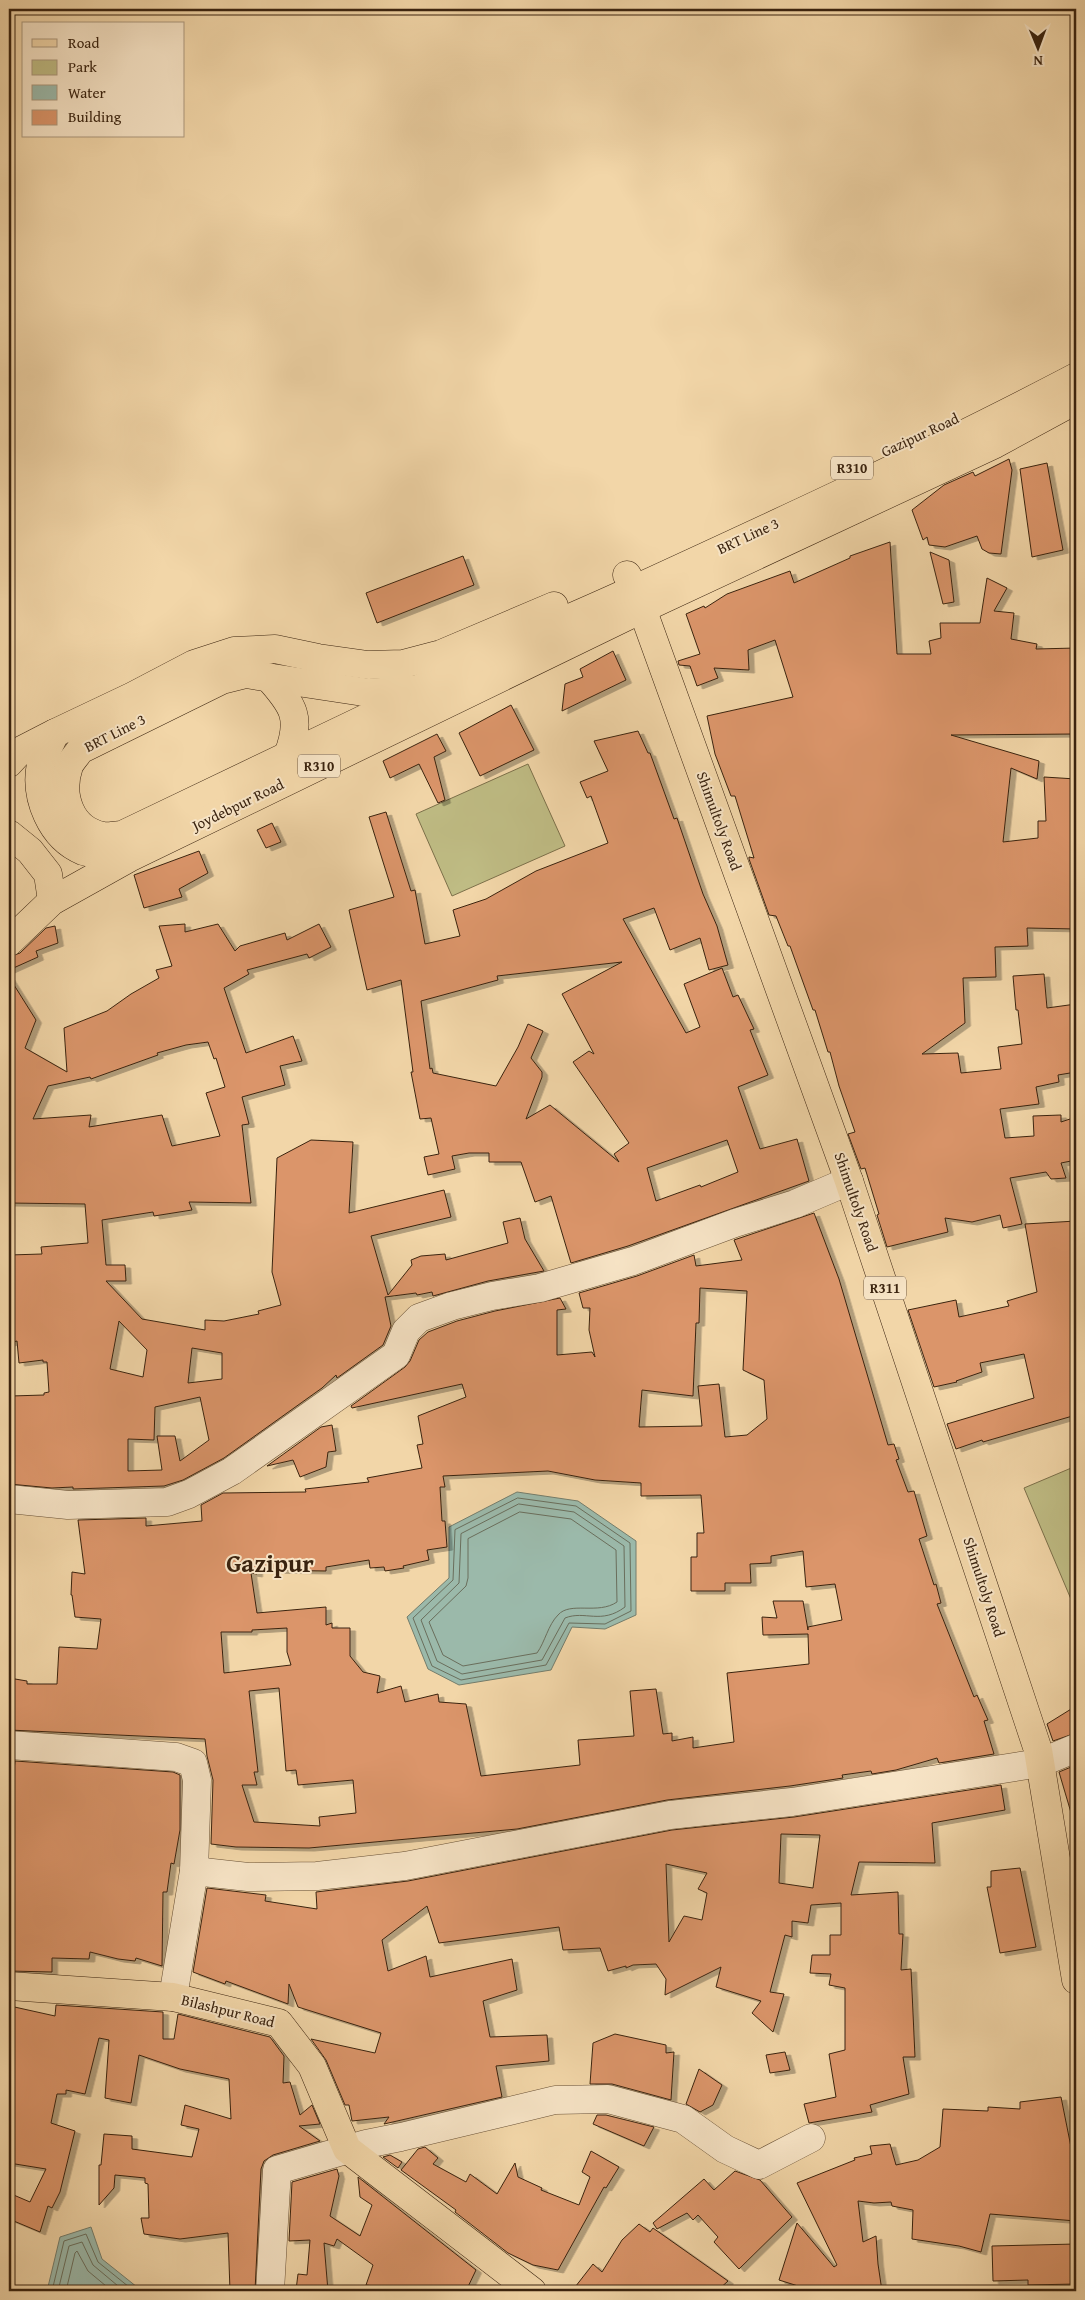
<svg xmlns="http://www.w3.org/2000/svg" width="1085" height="2300" font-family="'Gentium Book Plus',serif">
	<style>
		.green { fill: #bfbc84; stroke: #7c704a }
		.water { fill: #9bb9aa; stroke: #747d6c }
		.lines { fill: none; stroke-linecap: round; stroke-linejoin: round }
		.shore { stroke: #6a6e5c; stroke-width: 1 }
		.building { fill: #db956a; stroke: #3a230f; fill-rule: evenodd; filter: url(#shadow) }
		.minor-casing { stroke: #685035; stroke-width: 29 }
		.major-casing { stroke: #3a230f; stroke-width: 29 }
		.minor { stroke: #f7e4c6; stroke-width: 28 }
		.major { stroke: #f2d6a8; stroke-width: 28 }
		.labels { text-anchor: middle; stroke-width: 4; stroke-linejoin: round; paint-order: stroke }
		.shield { fill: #f7e4c6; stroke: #735d46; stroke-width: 1 }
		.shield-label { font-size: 14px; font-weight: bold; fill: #3a230f }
		.street-label { font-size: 15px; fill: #3a230f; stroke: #f7e4c6 }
		.town-label { font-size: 25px; font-weight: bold; fill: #3a230f; stroke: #f7e4c6 }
	</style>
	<defs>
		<filter id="shadow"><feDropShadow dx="5.5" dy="3" stdDeviation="0" flood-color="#0004"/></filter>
	</defs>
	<rect width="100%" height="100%" fill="#f2d6a8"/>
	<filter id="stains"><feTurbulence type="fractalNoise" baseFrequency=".004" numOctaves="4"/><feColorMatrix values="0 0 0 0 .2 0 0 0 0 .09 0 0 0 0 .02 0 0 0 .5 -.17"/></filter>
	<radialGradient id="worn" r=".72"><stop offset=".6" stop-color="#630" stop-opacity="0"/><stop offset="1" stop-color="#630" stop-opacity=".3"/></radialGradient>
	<!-- green -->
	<g class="green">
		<polygon points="528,764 565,846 452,896 416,814"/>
		<polygon points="1076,1466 1076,1611 1024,1488"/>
	</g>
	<!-- water -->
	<g class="water">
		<polygon points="517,1492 578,1501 636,1541 636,1615 605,1629 572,1627 551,1670 459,1685 428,1669 407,1617 449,1578 449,1527"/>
		<polygon points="91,2227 102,2259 142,2291 47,2291 60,2237"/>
	</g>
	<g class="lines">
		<!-- shore -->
		<g class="shore">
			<polygon points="518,1498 576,1506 630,1543 631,1611 605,1624 569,1623 546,1665 461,1680 432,1666 413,1618 453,1580 455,1530"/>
			<path d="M 519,1504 L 574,1512 L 624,1546 L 625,1607 C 601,1625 585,1610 565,1618 L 542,1660 L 462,1674 L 437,1661 L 421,1620 L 459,1583 L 461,1534 Z"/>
			<path d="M 520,1512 L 571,1519 L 616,1550 L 617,1602 C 598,1615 570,1601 558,1615 C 548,1625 545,1642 537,1653 L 463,1666 L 443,1655 L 429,1622 L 466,1586 L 468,1578 L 468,1539 Z"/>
			<polyline points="52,2291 64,2241 86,2234 98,2262 134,2291"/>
			<polyline points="58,2291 69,2246 82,2242 93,2265 124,2291"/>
			<polyline points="66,2291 75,2253 77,2251 88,2271 112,2291"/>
		</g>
	</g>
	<!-- building -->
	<g class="building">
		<polygon points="1009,459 1012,470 1001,554 989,553 982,549 977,536 945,547 929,545 927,537 923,540 912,510 944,485 973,472 975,476"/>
		<polygon points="1047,463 1063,550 1032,557 1020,469"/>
		<polygon points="890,542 897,654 931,654 929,641 941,638 940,623 980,623 987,578 1007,588 994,611 1014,613 1011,639 1037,644 1036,649 1076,648 1076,734 951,735 1039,761 1037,779 1011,768 1003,842 1038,838 1038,821 1046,821 1044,777 1076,779 1076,809 1073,809 1076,857 1076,929 1027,928 1028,946 995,947 996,977 963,978 965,1023 922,1054 958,1053 961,1073 1001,1069 998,1047 1022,1044 1018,1010 1016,1010 1013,976 1044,974 1047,1008 1076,1004 1076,1072 1058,1075 1059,1082 1036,1087 1039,1104 1000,1109 1005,1138 1034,1136 1033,1116 1061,1115 1061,1122 1076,1117 1076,1160 1061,1163 1066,1178 1051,1179 1046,1172 1010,1178 1022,1224 1003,1228 1000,1215 972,1222 945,1218 948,1232 887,1247 877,1215 879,1214 865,1168 861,1169 848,1134 855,1132 839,1086 830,1052 828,1052 815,1010 813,1010 790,946 788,946 776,916 769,915 749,859 749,857 754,858 735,796 731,796 715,754 707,716 793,697 775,640 748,650 749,670 714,668 718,678 697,686 690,666 679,665 678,661 700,654 686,614 704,606 705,608 727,594 790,571 794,583 850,558 850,556"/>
		<polygon points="930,552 949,560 954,602 943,604"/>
		<polygon points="463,556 474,585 377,623 366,593"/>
		<polygon points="613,651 626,680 562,711 565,684 583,677 580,669"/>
		<polygon points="511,705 534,750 480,776 459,733"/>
		<path d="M 638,731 L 648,753 L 650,753 L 674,819 L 677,818 L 703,894 L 717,926 L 728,965 L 709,970 L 700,938 L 670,950 L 654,908 L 623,919 L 686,1033 L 700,1027 L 684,984 L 722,968 L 733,997 L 738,995 L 754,1029 L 750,1030 L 768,1075 L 738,1087 L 760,1149 L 797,1139 L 809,1181 L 628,1246 L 571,1263 L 551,1196 L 535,1202 L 521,1162 L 489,1162 L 489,1153 L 469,1153 L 452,1156 L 455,1169 L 428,1175 L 424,1157 L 439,1154 L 431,1118 L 420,1119 L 411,1072 L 413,1072 L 401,980 L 367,990 L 349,910 L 394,897 L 369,817 L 386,812 L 411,891 L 415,890 L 425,944 L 460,936 L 453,910 L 486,899 L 536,871 L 608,843 L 591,796 L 587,798 L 580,782 L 608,771 L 594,741 ZM 622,962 L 562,994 L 594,1054 L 589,1051 L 573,1062 L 629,1143 L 614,1154 L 619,1162 L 550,1105 L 526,1119 L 542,1077 L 542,1072 L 531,1058 L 543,1031 L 528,1024 L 518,1047 L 496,1086 L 433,1073 L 432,1068 L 430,1069 L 421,1001 L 498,980 L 497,976 ZM 727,1140 L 738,1172 L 701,1187 L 700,1185 L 656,1201 L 647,1168 Z"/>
		<polygon points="437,734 446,751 434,757 445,800 438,803 419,764 390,778 383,761"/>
		<polygon points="272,823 281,842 266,848 257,830"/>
		<polygon points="199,851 208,873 179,889 182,897 144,908 134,875"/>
		<path d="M 185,924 L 185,932 L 218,924 L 235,951 L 240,946 L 285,933 L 287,940 L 319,924 L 331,947 L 309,958 L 307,954 L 247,970 L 249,974 L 224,988 L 246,1053 L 293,1036 L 302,1061 L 280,1066 L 285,1085 L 242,1097 L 249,1124 L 242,1125 L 251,1203 L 189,1202 L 192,1210 L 154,1216 L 153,1212 L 102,1220 L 106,1265 L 125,1265 L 126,1281 L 106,1281 L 142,1319 L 205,1330 L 205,1320 L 224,1321 L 259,1314 L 258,1311 L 281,1305 L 272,1272 L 277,1158 L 311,1140 L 353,1142 L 349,1213 L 444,1190 L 451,1217 L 371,1236 L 388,1295 L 412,1265 L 411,1260 L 421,1256 L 445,1254 L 446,1260 L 508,1243 L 503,1222 L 520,1218 L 525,1239 L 544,1271 L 488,1281 L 433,1296 L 432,1292 L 417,1295 L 416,1293 L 385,1297 L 391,1326 L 383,1345 L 337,1378 L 336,1375 L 322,1388 L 224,1458 L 183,1480 L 164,1486 L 73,1489 L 73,1487 L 52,1488 L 9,1484 L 9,1426 L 12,1425 L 11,1396 L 44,1395 L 44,1393 L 49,1392 L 47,1362 L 43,1362 L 43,1360 L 19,1363 L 17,1341 L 9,1343 L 9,1255 L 42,1254 L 41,1247 L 88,1243 L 85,1204 L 9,1203 L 9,977 L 36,1020 L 25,1048 L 67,1072 L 64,1028 L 107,1011 L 131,994 L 159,978 L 156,970 L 172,966 L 159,926 ZM 208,1042 L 214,1059 L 216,1058 L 225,1087 L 206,1093 L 220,1136 L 172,1146 L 162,1115 L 89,1127 L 91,1115 L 33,1119 L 48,1086 L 90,1077 L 91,1079 L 158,1055 L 157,1053 L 186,1045 ZM 119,1321 L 147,1350 L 143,1377 L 110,1369 ZM 192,1348 L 222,1353 L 222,1379 L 188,1383 ZM 200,1397 L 209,1440 L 180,1461 L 175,1436 L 157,1436 L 162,1470 L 128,1471 L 128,1439 L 154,1440 L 155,1407 Z"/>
		<polygon points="55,926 58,943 36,951 38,957 9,970 9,957 20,953 46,928"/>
		<path d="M 814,1213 L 839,1279 L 888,1445 L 894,1444 L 899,1459 L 896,1460 L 908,1492 L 914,1491 L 927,1536 L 919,1539 L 934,1585 L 936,1584 L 941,1603 L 937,1604 L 974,1697 L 977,1695 L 988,1720 L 984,1721 L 994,1754 L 939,1763 L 937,1758 L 896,1770 L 872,1774 L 871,1771 L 842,1775 L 843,1778 L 790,1786 L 667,1800 L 517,1829 L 309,1848 L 236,1847 L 211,1844 L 213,1780 L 207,1756 L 205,1739 L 9,1730 L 9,1678 L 27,1681 L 27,1684 L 57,1684 L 59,1647 L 97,1649 L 101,1619 L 75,1617 L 72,1595 L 71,1595 L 72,1572 L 85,1574 L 78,1520 L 146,1518 L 146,1526 L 202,1521 L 201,1505 L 223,1493 L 306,1492 L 305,1489 L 369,1482 L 367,1478 L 422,1468 L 417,1445 L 423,1444 L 418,1416 L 466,1397 L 462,1384 L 352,1408 L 351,1406 L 405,1367 L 410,1361 L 419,1340 L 428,1332 L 457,1321 L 495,1311 L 560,1298 L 566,1309 L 557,1310 L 557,1355 L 592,1352 L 595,1357 L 589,1330 L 590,1308 L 583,1308 L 579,1293 L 637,1276 L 694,1255 L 696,1266 L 742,1260 L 734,1240 ZM 700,1288 L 747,1291 L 743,1370 L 764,1380 L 767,1419 L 747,1435 L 725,1437 L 719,1384 L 698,1386 L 702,1426 L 639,1427 L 642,1390 L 693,1396 L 696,1323 L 699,1323 ZM 548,1471 L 595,1480 L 641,1483 L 641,1496 L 701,1495 L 704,1533 L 697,1533 L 697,1557 L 691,1557 L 691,1591 L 725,1591 L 725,1583 L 751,1583 L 750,1564 L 771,1563 L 771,1556 L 803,1551 L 806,1587 L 835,1584 L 842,1620 L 808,1627 L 808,1630 L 803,1601 L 773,1601 L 777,1618 L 762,1617 L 763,1635 L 808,1634 L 809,1664 L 727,1673 L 734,1742 L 693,1748 L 693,1737 L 672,1741 L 672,1733 L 663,1734 L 656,1689 L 630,1691 L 634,1736 L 578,1740 L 580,1765 L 481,1776 L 466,1704 L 439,1702 L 438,1694 L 405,1702 L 401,1686 L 377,1693 L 380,1676 L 363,1672 L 350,1656 L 350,1628 L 332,1628 L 332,1623 L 326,1625 L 326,1607 L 257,1613 L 251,1573 L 257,1574 L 257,1570 L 326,1571 L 326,1567 L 369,1560 L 370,1568 L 384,1567 L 385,1571 L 404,1568 L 403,1566 L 429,1560 L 427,1550 L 447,1547 L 445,1521 L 442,1521 L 440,1487 L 445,1487 L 443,1476 ZM 287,1628 L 287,1652 L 291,1665 L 224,1673 L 221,1632 L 252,1632 L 252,1630 ZM 279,1688 L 286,1771 L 296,1770 L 298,1785 L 353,1780 L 356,1813 L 319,1817 L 320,1826 L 254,1822 L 242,1785 L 257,1785 L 254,1772 L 258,1772 L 249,1691 Z"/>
		<polygon points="1076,1221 1076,1415 983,1442 982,1440 956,1449 947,1424 1034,1398 1024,1354 980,1363 982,1372 956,1381 957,1382 934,1387 908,1310 956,1300 959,1317 1009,1306 1007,1301 1037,1292 1025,1224"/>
		<polygon points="332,1425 336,1451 328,1452 326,1467 300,1477 293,1460 267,1466 321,1427"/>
		<polygon points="1076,1706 1076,1733 1053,1741 1047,1724"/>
		<polygon points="15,1761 173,1772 180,1775 180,1830 174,1864 171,1863 167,1892 163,1892 162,1966 136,1958 135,1961 118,1959 90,1952 89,1959 52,1958 52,1972 9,1971 9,1797 11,1797"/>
		<polygon points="1076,1765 1076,1815 1072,1816 1059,1772"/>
		<path d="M 1001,1785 L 1005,1810 L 932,1823 L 935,1863 L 859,1862 L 851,1895 L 898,1892 L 899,1934 L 903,1934 L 901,1970 L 911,1969 L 915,2057 L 903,2057 L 909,2094 L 870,2105 L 872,2112 L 809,2123 L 804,2104 L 836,2097 L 829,2054 L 845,2050 L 845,1988 L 829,1985 L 831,1974 L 810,1973 L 812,1955 L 830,1955 L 830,1935 L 841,1935 L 841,1903 L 811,1905 L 808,1923 L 792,1921 L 792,1937 L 785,1935 L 770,1992 L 784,1994 L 773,2032 L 752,2013 L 761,2001 L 716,1987 L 721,1967 L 665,1995 L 666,1979 L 656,1964 L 633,1965 L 626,1968 L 626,1966 L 608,1971 L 600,1948 L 563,1950 L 559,1927 L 439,1943 L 427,1906 L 382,1940 L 388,1971 L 426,1956 L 430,1977 L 512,1959 L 517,1990 L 483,2001 L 490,2037 L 547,2035 L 549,2061 L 496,2066 L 502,2097 L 384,2124 L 389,2117 L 352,2121 L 349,2105 L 345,2105 L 326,2060 L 311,2039 L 375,2053 L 381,2033 L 298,2007 L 289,1984 L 288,2004 L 226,1981 L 225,1984 L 193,1972 L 207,1888 L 266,1895 L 265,1901 L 317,1909 L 316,1892 L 408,1881 L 672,1830 L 794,1817 ZM 781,1834 L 820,1835 L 813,1888 L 779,1883 ZM 666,1864 L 707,1873 L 698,1889 L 707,1893 L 702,1920 L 684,1916 L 669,1942 Z"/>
		<polygon points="1020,1868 1036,1947 1000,1953 987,1887 991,1887 991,1871"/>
		<polygon points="56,2005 163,2012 163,2039 174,2039 178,2014 270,2037 284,2056 283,2083 290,2082 300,2115 312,2105 320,2124 299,2126 320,2141 273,2155 264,2161 261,2169 255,2291 230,2291 228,2233 180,2239 144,2234 141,2218 149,2218 148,2184 145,2183 145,2178 115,2175 114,2188 99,2205 99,2165 101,2165 104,2134 132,2136 132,2149 192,2157 199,2129 181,2125 185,2105 231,2119 229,2079 180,2069 139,2055 131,2103 105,2098 109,2040 99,2038 85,2094 66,2090 66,2094 57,2094 51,2123 75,2131 60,2192 52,2208 48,2206 40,2232 9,2219 9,2193 30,2202 46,2169 9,2163 9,2105 12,2105 9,2061 10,2006 55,2016"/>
		<polygon points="615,2034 666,2045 666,2053 674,2052 671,2100 612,2084 590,2084 593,2043"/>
		<polygon points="785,2052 790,2070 770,2073 766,2055"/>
		<polygon points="699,2069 722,2085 713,2105 700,2112 686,2104"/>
		<polygon points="1061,2097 1076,2172 1076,2221 990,2214 981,2252 959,2246 912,2239 913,2210 892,2206 891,2202 874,2203 858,2201 863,2242 876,2236 878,2264 882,2291 814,2291 779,2280 797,2223 834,2267 837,2265 797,2183 855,2160 854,2158 872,2154 870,2146 890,2144 896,2165 918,2160 940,2147 943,2109 988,2111 988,2107 1020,2109 1020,2102"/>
		<polygon points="597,2115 606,2115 654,2127 644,2146 593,2124"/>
		<polygon points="425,2147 438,2158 433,2164 466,2182 470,2174 497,2194 515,2163 518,2177 542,2188 541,2190 579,2205 590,2177 582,2172 591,2151 619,2167 606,2188 604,2187 558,2270 533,2265 508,2253 455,2212 456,2210 401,2170 418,2149"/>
		<polygon points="390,2155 402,2162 398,2168 383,2157"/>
		<polygon points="337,2169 339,2176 330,2216 360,2236 372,2205 360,2197 358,2177 476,2270 466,2291 387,2291 383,2287 366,2285 373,2265 337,2239 334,2246 324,2243 328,2291 296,2290 298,2274 307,2275 310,2240 289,2241 292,2182"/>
		<polygon points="735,2171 760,2180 792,2217 739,2269 714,2242 718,2237 698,2215 693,2220 687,2213 657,2229 653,2223 704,2179 714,2190"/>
		<polygon points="639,2224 650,2232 653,2228 728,2281 717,2291 572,2291 593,2264 602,2272 622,2240"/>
		<polygon points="1076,2244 1076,2284 1028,2285 1028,2280 993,2281 992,2246"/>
	</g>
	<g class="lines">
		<defs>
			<g id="minor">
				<polyline points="9,1499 68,1505 167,1502 189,1494 232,1471 396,1355 406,1331 419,1318 452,1306 492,1296 540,1288 633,1261 735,1223 795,1204 849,1181"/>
				<polyline points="9,1745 176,1757 193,1763 197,1780 194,1871 173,1997"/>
				<polyline points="194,1871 248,1877 317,1876 405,1866 670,1815 792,1802 1040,1763 1076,1748"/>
				<polyline points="270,2291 277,2170 366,2144 401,2137 555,2100 608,2099 683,2119 725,2149 759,2165 811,2138"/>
			</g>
			<g id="major">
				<polyline points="627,575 635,589 849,1181 1038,1750 1076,1980"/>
				<path d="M 268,677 C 294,706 302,718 288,755"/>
				<path d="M 416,689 L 370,693 L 246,674 L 222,680 L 80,750 C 77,755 71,761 69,766 C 59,795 70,830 103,836 C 108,837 116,835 122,835 L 379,712 C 457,663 551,628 635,589 C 783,521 931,453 1076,377"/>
				<path d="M 55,733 C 51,743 44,754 41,764 C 34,797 51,838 83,851 C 96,855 112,856 125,858"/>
				<polyline points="9,763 20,751 55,733 133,696 194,664 234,651 275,649 318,658 368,665 403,664 441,654 554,606"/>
				<polyline points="9,834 30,851 48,874 52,901"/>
				<polyline points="9,942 52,901 129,858 642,609 995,444 1076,400"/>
				<polyline points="9,1986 173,1997 279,2023 312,2066 347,2149 532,2291"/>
			</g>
		</defs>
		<!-- minor casing -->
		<use href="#minor" class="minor-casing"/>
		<!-- major casing -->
		<use href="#major" class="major-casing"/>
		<!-- minor -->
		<use href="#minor" class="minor"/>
		<!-- major -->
		<use href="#major" class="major"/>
	</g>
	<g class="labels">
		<!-- shield labels -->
		<g class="shield">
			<rect x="831" y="456.5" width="42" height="23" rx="4"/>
			<rect x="298" y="754.5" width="42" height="23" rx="4"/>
			<rect x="864" y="1276.5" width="42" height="23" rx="4"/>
		</g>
		<g class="shield-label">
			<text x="852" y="473">R310</text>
			<text x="319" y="771">R310</text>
			<text x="885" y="1293">R311</text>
		</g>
		<!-- street labels -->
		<g class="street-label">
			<text transform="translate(920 435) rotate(-25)" y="5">Gazipur Road</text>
			<text transform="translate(748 536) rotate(-25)" y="5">BRT Line 3</text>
			<text transform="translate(115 733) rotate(-27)" y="5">BRT Line 3</text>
			<text transform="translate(238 805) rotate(-26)" y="5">Joydebpur Road</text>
			<text transform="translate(719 821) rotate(70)" y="5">Shimultoly Road</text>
			<text transform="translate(856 1202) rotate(71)" y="5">Shimultoly Road</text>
			<text transform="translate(984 1587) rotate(72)" y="5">Shimultoly Road</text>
			<text transform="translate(228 2011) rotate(14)" y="5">Bilashpur Road</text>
		</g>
		<!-- town labels -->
		<g class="town-label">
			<text x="270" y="1572">Gazipur</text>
		</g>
	</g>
	<!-- margin -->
	<rect width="1085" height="2300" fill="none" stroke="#f2d6a8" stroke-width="30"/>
	<rect x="10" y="10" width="1065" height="2280" fill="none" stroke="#3a230f" stroke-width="2.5"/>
	<rect x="15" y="15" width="1055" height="2270" fill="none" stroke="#3a230f"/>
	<!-- legend -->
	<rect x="22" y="22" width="162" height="115" fill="#f7e4c6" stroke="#ab977d"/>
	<rect x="32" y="39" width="25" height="8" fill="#f2d6a8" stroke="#ab977d"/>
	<text x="68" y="48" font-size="15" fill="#3a230f">Road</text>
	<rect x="32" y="60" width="25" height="15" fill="#bfbc84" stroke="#ab977d"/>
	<text x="68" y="72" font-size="15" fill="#3a230f">Park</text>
	<rect x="32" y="85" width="25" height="15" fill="#9bb9aa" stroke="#ab977d"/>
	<text x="68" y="98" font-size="15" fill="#3a230f">Water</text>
	<rect x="32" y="110" width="25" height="15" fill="#db956a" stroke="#ab977d"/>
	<text x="68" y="122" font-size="15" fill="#3a230f">Building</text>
	<!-- north arrow -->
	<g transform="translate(1038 48) rotate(179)" stroke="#f7e4c6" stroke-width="4" paint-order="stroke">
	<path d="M0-4L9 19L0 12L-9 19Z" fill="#3a230f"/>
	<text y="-8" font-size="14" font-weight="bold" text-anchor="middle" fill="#3a230f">N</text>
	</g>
	<rect width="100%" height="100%" filter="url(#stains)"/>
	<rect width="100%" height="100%" fill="url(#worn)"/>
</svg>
